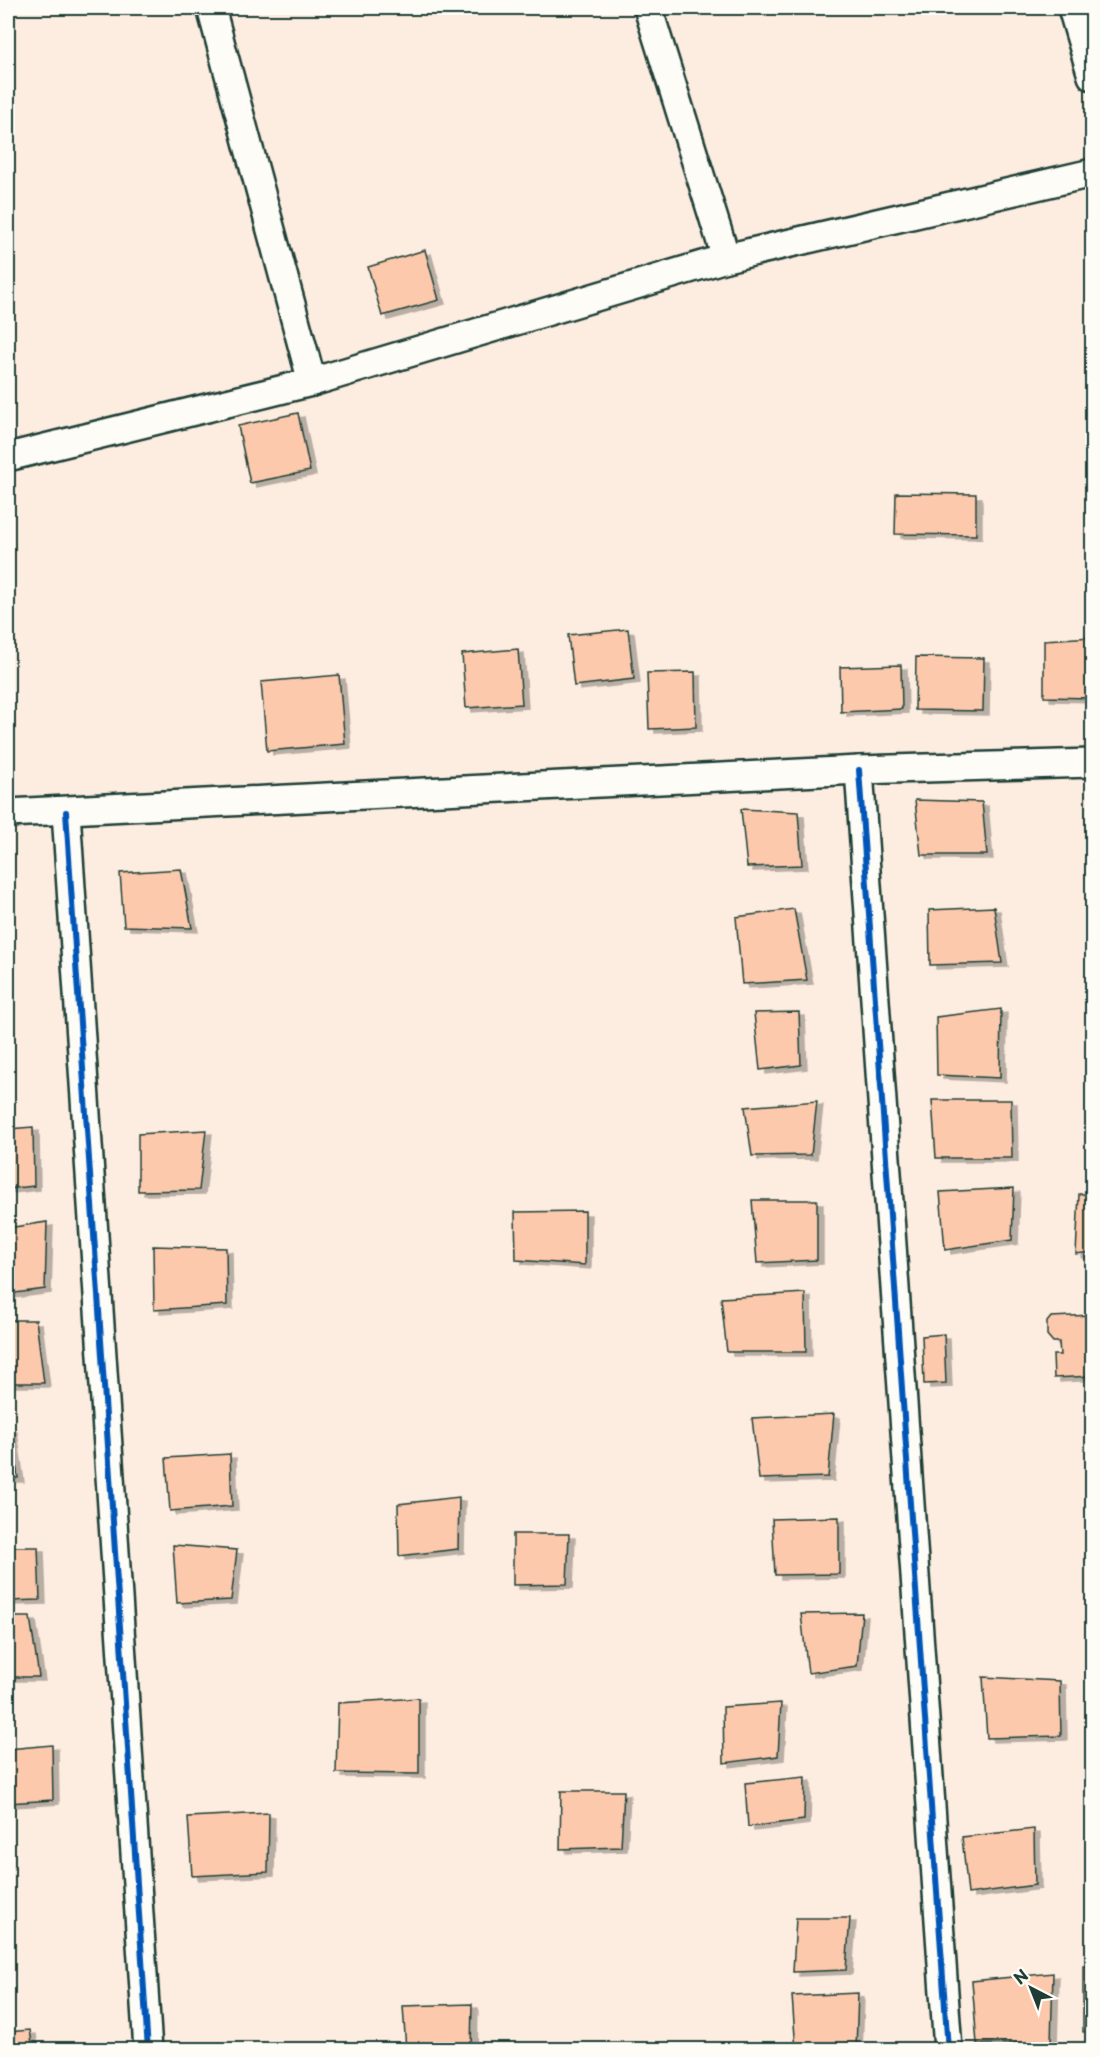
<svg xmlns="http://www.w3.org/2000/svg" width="1100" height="2057" font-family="'Playpen Sans',sans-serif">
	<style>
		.building { fill: #fcc9ac; stroke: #1f3d34; stroke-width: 1.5; filter: url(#shadow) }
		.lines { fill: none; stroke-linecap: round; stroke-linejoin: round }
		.minor-casing { stroke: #1f3d34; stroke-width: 32 }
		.minor { stroke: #fdfcf7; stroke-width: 27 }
		.cycleway-casing { stroke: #fdfcf7; stroke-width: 10 }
		.cycleway { stroke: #0057b8; stroke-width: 6 }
	</style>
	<defs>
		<filter id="shadow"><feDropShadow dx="6" dy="4" stdDeviation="0" flood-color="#0004"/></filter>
	</defs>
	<rect width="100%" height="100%" fill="#fdede0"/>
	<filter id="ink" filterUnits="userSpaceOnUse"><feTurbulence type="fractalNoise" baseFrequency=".0167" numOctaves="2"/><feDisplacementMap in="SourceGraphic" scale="12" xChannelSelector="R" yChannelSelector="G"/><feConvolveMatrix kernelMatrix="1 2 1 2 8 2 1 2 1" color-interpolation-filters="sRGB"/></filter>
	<g filter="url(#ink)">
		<!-- building -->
		<g class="building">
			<polygon points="425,250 439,300 382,316 368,267"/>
			<polygon points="298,413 310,471 250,483 238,426"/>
			<polygon points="896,493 976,494 976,535 895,534"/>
			<polygon points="628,629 634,679 574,686 568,635"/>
			<polygon points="1092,637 1092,698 1044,697 1044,640"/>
			<polygon points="518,649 522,704 466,708 462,654"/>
			<polygon points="916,657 984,658 983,711 915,710"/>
			<polygon points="901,665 902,709 841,712 840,667"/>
			<polygon points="695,672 696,727 649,729 647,673"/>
			<polygon points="339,675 345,744 267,751 261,682"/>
			<polygon points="915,800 982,802 987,855 921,855"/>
			<polygon points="741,809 798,812 802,865 747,867"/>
			<polygon points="181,869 192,928 124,926 120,873"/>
			<polygon points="994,907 1002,963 930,965 929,910"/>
			<polygon points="794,909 807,980 742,984 736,917"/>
			<polygon points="1001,1009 1000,1078 937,1075 936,1017"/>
			<polygon points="799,1012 801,1065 760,1070 754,1013"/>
			<polygon points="932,1100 1011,1100 1012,1158 936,1158"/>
			<polygon points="817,1101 811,1155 752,1156 745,1107"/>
			<polygon points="33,1127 34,1186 8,1189 8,1129"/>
			<polygon points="206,1130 199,1190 138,1191 138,1134"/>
			<polygon points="1014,1188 1012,1240 945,1250 940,1192"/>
			<polygon points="1079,1194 1092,1194 1092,1252 1076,1254"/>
			<polygon points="752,1200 817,1200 817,1260 757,1263"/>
			<polygon points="585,1211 585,1265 516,1260 515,1212"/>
			<polygon points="47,1222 45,1289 8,1294 8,1228"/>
			<polygon points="153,1246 226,1248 227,1305 154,1310"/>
			<polygon points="805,1293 806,1352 727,1352 721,1298"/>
			<polygon points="1092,1315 1092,1376 1054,1378 1053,1355 1060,1355 1059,1342 1053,1342 1047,1335 1047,1322 1051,1317"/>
			<polygon points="8,1320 36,1320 44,1383 8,1383"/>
			<polygon points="944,1334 946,1383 924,1384 922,1336"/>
			<polygon points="834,1414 828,1477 759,1479 752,1418"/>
			<polygon points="8,1428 11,1428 18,1478 8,1478"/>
			<polygon points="230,1454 232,1506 170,1511 166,1458"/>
			<polygon points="459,1497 458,1549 399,1556 398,1504"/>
			<polygon points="839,1517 839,1574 775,1575 772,1519"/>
			<polygon points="513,1534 569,1534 567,1584 513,1585"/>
			<polygon points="173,1545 237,1550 231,1600 177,1603"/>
			<polygon points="8,1547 38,1547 40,1600 8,1601"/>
			<polygon points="862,1613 857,1666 808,1673 801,1614"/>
			<polygon points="8,1617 30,1617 39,1677 8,1677"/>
			<polygon points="983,1677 1060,1681 1061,1736 987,1738"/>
			<polygon points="419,1698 419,1774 336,1773 338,1703"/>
			<polygon points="781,1703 778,1756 724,1763 723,1707"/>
			<polygon points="52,1745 53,1800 8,1803 8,1749"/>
			<polygon points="805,1777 804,1820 748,1827 745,1783"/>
			<polygon points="561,1791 624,1791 621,1847 560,1849"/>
			<polygon points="269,1813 268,1872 192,1876 188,1817"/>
			<polygon points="1034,1829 1035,1885 968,1894 962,1837"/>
			<polygon points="796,1918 850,1918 846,1970 793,1972"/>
			<polygon points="1083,1966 1092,1966 1092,2031 1083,2032"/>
			<polygon points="1053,1973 1051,2043 977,2044 972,1981"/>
			<polygon points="858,1993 856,2049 796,2050 792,1996"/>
			<polygon points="472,2004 471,2050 406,2050 403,2006"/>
			<polygon points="30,2030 33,2050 8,2050 8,2032"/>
		</g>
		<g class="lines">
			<defs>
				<g id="minor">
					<polyline points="211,8 312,382"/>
					<polyline points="648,8 726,258"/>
					<polyline points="1072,8 1092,76"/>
					<polyline points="8,457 312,382 726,258 1092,173"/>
					<polyline points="859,770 948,2050"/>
					<polyline points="66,812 148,2050"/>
					<polyline points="8,813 859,770 1092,763"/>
				</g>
			</defs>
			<!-- minor casing -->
			<use href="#minor" class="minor-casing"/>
			<!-- minor -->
			<use href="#minor" class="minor"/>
			<defs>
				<g id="cycleway">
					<polyline points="859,770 948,2050"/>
					<polyline points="66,812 148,2050"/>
				</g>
			</defs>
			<!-- cycleway casing -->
			<use href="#cycleway" class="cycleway-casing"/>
			<!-- cycleway -->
			<use href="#cycleway" class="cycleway"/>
		</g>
	</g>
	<!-- margin -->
	<rect width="1100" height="2057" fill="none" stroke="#fdfcf7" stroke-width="30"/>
	<rect x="15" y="15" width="1070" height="2027" fill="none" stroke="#1f3d34" stroke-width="2" filter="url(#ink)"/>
	<!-- north arrow -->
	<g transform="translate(1031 1988) rotate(318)" stroke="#fdfcf7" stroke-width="4.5" paint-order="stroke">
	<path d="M0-4.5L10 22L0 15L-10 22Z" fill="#1f3d34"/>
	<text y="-9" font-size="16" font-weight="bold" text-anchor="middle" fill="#1f3d34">N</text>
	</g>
</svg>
